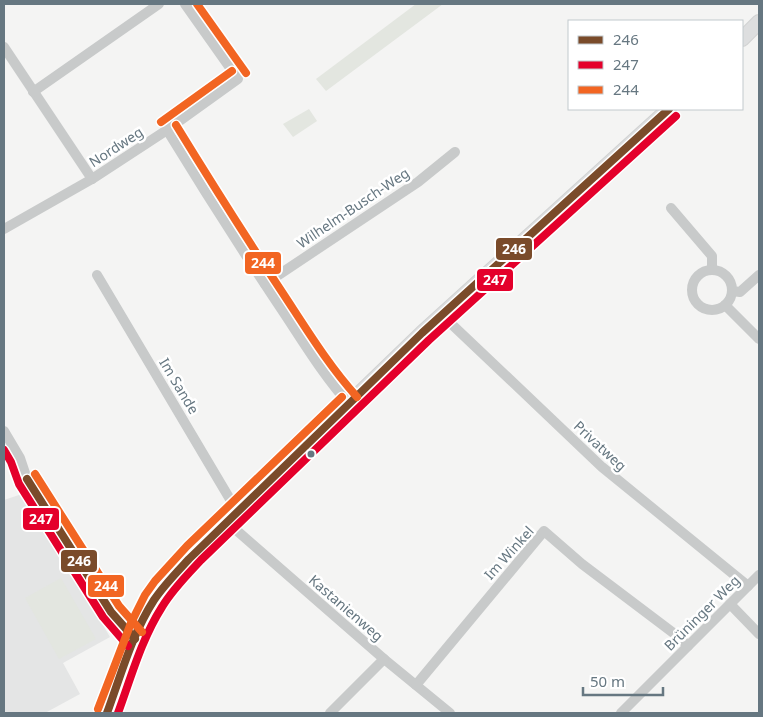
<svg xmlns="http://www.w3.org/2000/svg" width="763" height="717" font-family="'Noto Sans',sans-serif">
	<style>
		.built { fill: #e4e5e5 }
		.green { fill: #e3e6e0 }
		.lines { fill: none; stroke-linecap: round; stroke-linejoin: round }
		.secondary-casing { stroke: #d1d2d2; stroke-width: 16 }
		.street { stroke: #c8caca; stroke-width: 10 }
		.secondary { stroke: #dddedf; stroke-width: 14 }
		.bus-1-casing { stroke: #fff; stroke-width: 11 }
		.bus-2-casing { stroke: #fff; stroke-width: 11 }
		.bus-3-casing { stroke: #fff; stroke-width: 11 }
		.bus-1 { stroke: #7a4b2a; stroke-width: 8 }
		.bus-2 { stroke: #e4002b; stroke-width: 8 }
		.bus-3 { stroke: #f26522; stroke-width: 8 }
		.bus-dot { fill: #667781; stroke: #fff; stroke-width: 2 }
		.labels { text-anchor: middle; stroke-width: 5; stroke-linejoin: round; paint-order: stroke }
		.street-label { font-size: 14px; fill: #667781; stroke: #fff }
		.line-badge { stroke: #fff; stroke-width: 2 }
		.badge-label { font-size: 14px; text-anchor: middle; font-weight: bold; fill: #fff }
	</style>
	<rect width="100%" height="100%" fill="#f4f4f3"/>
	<!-- built -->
	<polygon class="built" points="19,495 26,498 31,504 110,637 63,663 80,694 45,713 4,713 4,500"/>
	<!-- green -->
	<g class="green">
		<polygon points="416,4 443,4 326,91 316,79"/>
		<polygon points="309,109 317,121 293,137 283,124"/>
		<polygon points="61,578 96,639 59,659 25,598"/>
	</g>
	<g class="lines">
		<defs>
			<g id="secondary">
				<polyline points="742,39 759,22"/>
				<path d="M 107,713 C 121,677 133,633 154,600 C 166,583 180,568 194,553 L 422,333 L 669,109"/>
			</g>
		</defs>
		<!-- secondary casing -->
		<use href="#secondary" class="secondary-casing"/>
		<!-- street -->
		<g class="street">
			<polyline points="4,47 92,179"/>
			<polyline points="33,92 159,4"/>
			<path d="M 167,130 C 203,189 240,247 278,304 C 301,338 322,374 349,404"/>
			<polyline points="671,208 712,256 712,270"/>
			<polyline points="4,229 92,179 167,130 238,79 185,4"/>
			<circle cx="712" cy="290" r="20"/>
			<polyline points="97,275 237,511"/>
			<polyline points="265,284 418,182 455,152"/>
			<polyline points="732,291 740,292 759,275"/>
			<polyline points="725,305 759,339"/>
			<polyline points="442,315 602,467 748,586"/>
			<polyline points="4,431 20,458 27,479 111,612 126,630 135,639"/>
			<polyline points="227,522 384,659 450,713"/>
			<polyline points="730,604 759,634"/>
			<polyline points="416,685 544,531 582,564 680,638 688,646"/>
			<polyline points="330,713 384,659"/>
			<polyline points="621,713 759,575"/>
		</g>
		<!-- secondary -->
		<use href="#secondary" class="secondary"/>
		<defs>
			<g id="bus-1">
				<polyline points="27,479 111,612 135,639"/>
				<path d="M 107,713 C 121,675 132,634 154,600 C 164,585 177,572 189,559 L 422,333 L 669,109"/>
			</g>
			<g id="bus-2">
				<polyline points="4,450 11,462 19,484 103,617 128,646"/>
				<path d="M 118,713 C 131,678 141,640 162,607 C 172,590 187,575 201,560 L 429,340 L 676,116"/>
			</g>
			<g id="bus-3">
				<polyline points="197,4 246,73"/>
				<polyline points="161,122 232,71"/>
				<path d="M 176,125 C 211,182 247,239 284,295 C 307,330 329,366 357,397"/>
				<polyline points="35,474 119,606 142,632"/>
				<polyline points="98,709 131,623 145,595 155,581 187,546 342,397"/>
			</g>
		</defs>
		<!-- bus-1 casing -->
		<use href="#bus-1" class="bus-1-casing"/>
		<!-- bus-2 casing -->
		<use href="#bus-2" class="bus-2-casing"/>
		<!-- bus-3 casing -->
		<use href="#bus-3" class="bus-3-casing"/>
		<!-- bus-1 -->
		<use href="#bus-1" class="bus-1"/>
		<!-- bus-2 -->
		<use href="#bus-2" class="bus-2"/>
		<!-- bus-3 -->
		<use href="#bus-3" class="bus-3"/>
	</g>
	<!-- markers -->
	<circle class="bus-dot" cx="311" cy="454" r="4.5"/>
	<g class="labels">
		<!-- street labels -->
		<g class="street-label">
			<text transform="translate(116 147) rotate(-33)" y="5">Nordweg</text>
			<text transform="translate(353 208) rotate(-34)" y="5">Wilhelm-Busch-Weg</text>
			<text transform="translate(179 386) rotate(59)" y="5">Im Sande</text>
			<text transform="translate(600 446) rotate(43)" y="5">Privatweg</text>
			<text transform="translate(509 553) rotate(-48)" y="5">Im Winkel</text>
			<text transform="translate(346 608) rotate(41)" y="5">Kastanienweg</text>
			<text transform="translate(702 613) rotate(-45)" y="5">Brüninger Weg</text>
		</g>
	</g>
	<g class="line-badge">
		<rect x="495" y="237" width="38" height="24" rx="5" fill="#7a4b2a"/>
		<rect x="244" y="251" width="38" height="24" rx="5" fill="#f26522"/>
		<rect x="476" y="268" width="38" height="24" rx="5" fill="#e4002b"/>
		<rect x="22" y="507" width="38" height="24" rx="5" fill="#e4002b"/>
		<rect x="60" y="549" width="38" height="24" rx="5" fill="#7a4b2a"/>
		<rect x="87" y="574" width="38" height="24" rx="5" fill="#f26522"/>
	</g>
	<g class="badge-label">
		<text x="514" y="254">246</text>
		<text x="263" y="268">244</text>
		<text x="495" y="285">247</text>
		<text x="41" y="524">247</text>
		<text x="79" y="566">246</text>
		<text x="106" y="591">244</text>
	</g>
	<!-- border -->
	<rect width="763" height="717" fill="none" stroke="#667781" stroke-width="10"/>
	<!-- legend -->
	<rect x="568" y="20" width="175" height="90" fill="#ffffff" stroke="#c2c9cd"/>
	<rect x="578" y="36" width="25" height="8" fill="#7a4b2a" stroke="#c2c9cd"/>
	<text x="613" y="45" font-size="15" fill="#667781">246</text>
	<rect x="578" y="61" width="25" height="8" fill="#e4002b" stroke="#c2c9cd"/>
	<text x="613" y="70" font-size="15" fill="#667781">247</text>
	<rect x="578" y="86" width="25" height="8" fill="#f26522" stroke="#c2c9cd"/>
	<text x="613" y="95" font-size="15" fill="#667781">244</text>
	<!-- scale -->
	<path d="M583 687v8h80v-8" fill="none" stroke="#667781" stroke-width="2.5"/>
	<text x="590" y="687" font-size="15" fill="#667781" stroke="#ffffff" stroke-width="4" paint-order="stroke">50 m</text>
</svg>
